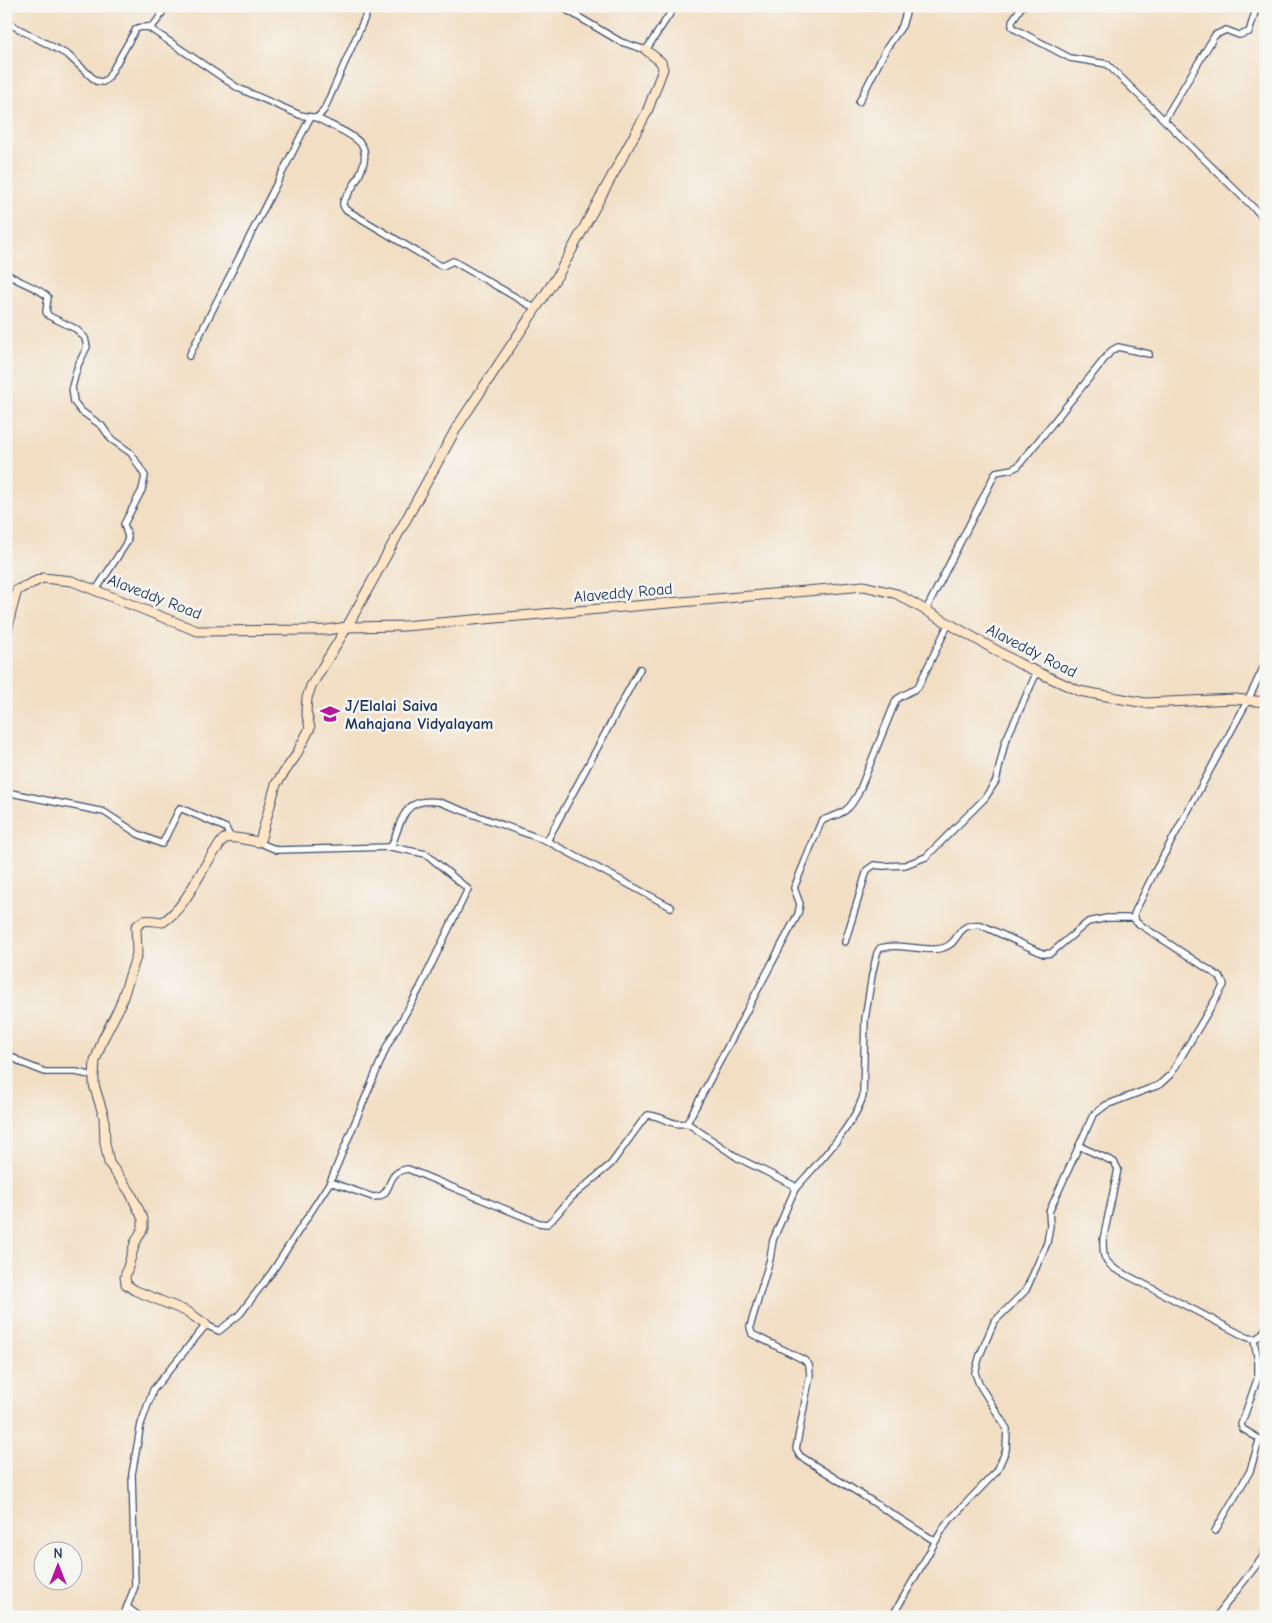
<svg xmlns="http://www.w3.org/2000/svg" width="1272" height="1623" font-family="'Comic Neue',sans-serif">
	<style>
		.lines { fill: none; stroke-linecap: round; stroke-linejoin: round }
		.street-casing { stroke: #3b496d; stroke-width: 8 }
		.secondary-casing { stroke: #3b496d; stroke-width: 11 }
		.street { stroke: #fff; stroke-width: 5.5 }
		.secondary { stroke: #fde5c5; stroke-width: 9 }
		.labels { text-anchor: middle; stroke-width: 5; stroke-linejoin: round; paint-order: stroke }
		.street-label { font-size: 16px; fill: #1b2f5e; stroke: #f6f6f2 }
		.poi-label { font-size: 16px; font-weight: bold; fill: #1b2f5e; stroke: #f6f6f2; text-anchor: start }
	</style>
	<rect width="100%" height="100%" fill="#f6f6f2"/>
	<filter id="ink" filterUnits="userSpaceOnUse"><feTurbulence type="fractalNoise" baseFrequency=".02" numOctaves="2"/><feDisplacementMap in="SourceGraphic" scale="10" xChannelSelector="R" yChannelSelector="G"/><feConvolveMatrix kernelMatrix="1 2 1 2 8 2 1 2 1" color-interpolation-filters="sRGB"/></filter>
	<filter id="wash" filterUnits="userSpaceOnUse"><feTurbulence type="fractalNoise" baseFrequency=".0096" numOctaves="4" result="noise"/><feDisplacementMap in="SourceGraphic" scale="20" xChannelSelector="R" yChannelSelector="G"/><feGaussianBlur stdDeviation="1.12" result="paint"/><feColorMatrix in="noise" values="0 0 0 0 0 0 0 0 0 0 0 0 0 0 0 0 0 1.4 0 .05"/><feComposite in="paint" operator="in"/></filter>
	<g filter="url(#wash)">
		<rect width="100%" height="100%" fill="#f2dec3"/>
	</g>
	<g filter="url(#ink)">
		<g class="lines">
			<defs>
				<g id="street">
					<polyline points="560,6 621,42 646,50 675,6"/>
					<polyline points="1022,6 1012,21 1012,26 1015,29 1070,58 1107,64 1266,220"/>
					<path d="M 6,22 L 68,55 L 96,81 L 103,82 L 108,78 L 136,29 C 141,26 143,28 149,27 C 157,25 162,13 165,6"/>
					<polyline points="148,27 238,88 300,115 317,118 324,110 370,6"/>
					<polyline points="859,102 886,49 902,26 908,6"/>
					<path d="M 317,118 C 329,125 352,133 361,144 C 373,159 352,189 343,202 L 343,205 L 345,209 L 439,265 L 443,266 L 453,261 L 536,309"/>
					<polyline points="1164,120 1215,35 1226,30 1239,35 1249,32 1257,6"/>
					<path d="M 6,273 C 19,283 36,286 48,297 L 46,312 L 49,316 L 76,329 L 85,338 L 87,347 L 78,365 L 72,387 L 74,402 L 81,411 L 102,426 L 111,439 L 131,453 L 145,476 L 142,490 L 124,524 L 128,537 L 127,542 L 96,590"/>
					<polyline points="189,356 310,118"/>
					<polyline points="926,610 996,472 1012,469 1018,466 1111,351 1118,347 1149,354"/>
					<polyline points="6,792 104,812 138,834 162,844 180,808 226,828 230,837"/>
					<polyline points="547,841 640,669"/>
					<path d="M 391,847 C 403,819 402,797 439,802 L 547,841 L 671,907"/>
					<polyline points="845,942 867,870 874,865 883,866 905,865 926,857 985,798 996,781 1005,742 1037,672"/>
					<polyline points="6,1053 22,1063 45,1072 76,1072 94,1076"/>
					<polyline points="687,1123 738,1158 793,1185 795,1189 773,1240 770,1259 750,1327 752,1334 804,1360 809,1365 810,1375 796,1449 800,1456 935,1541"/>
					<path d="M 1079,1146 L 1114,1162 L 1118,1169 L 1103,1240 C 1103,1255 1103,1260 1115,1269 L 1246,1337 C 1257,1341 1260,1337 1266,1328"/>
					<path d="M 330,1182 L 373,1197 C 396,1197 382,1172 408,1169 L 539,1223 L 547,1224 L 552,1220 L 572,1197 L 611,1164 L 643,1120 L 648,1115 C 664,1116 672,1127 687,1123 L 798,914 L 800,904 L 794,888 L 821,822 C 828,816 832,818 839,814 C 849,810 853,802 858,794 L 896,700 C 903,694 910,693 918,687 L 949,623"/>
					<path d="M 795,1189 C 816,1165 854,1126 863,1096 L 865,1019 L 872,975 L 877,953 L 880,948 C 901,942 925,953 943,948 C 962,942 954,923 981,925 L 1044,954 L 1051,953 L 1088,922 L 1107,918 L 1135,918"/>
					<polyline points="1254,1340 1258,1361 1258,1377 1241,1425 1243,1429 1266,1443"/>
					<polyline points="1215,1531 1250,1471 1259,1441"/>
					<polyline points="127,1607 140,1617"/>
					<polyline points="123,1617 135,1586 132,1474 141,1424 153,1390 206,1325 219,1331 240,1314 272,1272 330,1182 387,1046 420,988 468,889 426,854 391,847 277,850 258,842"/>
					<polyline points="892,1617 945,1525 997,1471 1006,1450 1007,1429 979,1384 975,1373 980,1355 994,1322 1026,1290 1047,1243 1050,1225 1049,1212 1093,1115 1106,1105 1159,1085 1171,1074 1224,985 1220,977 1136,922 1134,914 1153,875 1248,700 1266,662"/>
					<polyline points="1216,1617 1262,1558 1266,1548"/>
				</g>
				<g id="secondary">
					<polyline points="6,637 11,612 17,590 43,578 72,581 197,631 327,630 347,627 404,626 864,586 897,594 1020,664 1079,691 1145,703 1235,699 1266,702"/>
					<path d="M 206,1325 L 188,1312 L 134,1290 L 126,1284 L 125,1277 L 135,1243 L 143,1228 L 143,1219 L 130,1192 L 109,1163 L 105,1143 L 104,1117 L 94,1085 L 94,1076 L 95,1061 L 103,1039 L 120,1006 L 137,954 L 136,927 C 144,917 152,921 163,922 C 188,905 197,875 215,851 C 218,848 221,841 224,839 C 230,835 251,841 258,842 L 260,841 L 276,784 L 295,757 L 310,728 L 306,711 L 307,698 L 311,686 L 347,627 L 457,427 L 558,275 L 647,112 L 663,69 L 661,62 L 646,50"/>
				</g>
			</defs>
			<!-- street casing -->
			<use href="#street" class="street-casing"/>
			<!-- secondary casing -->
			<use href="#secondary" class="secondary-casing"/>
			<!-- street -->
			<use href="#street" class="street"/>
			<!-- secondary -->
			<use href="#secondary" class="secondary"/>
		</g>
	</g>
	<!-- icons -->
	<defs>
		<symbol id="school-bare" viewBox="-9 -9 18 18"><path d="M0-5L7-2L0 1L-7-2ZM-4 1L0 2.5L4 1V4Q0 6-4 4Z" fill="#b5179e" stroke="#f6f6f2" stroke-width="2.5" paint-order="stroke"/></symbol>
	</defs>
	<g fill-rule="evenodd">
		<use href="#school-bare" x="316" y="700" width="28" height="28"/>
	</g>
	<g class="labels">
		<!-- street labels -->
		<g class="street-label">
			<text transform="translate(623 592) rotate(-5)" y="6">Alaveddy Road</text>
			<text transform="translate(155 596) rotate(21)" y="6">Alaveddy Road</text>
			<text transform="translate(1032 650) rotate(27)" y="6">Alaveddy Road</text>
		</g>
		<!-- poi labels -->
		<g class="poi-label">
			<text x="345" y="711">J/Elalai Saiva<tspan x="345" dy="18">Mahajana Vidyalayam</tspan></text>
		</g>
	</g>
	<!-- margin -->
	<rect width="1272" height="1623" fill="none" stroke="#f6f6f2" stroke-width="25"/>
	<!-- north arrow -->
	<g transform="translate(58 1566)"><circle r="24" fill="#f6f6f2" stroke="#9ea6b7"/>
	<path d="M0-4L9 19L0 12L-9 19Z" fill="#b5179e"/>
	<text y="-8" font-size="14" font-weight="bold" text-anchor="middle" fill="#1b2f5e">N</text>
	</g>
</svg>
